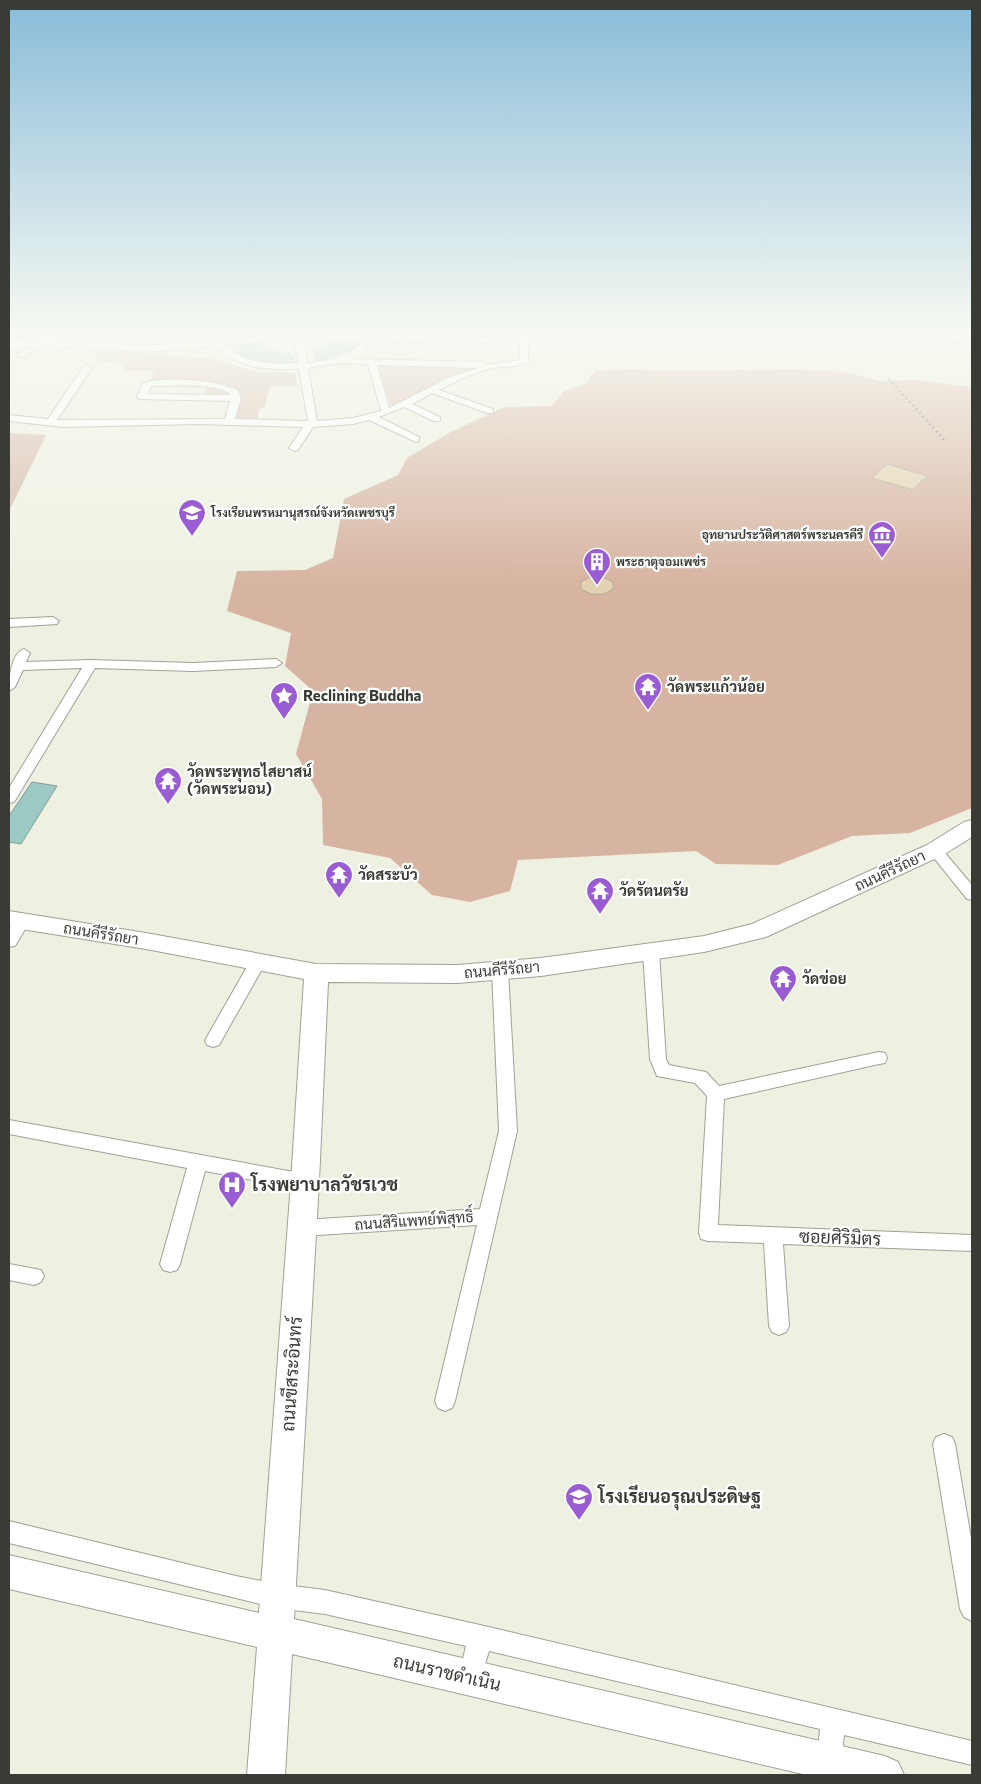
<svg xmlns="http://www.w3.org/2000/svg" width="981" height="1784" font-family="Commissioner,Sarabun,sans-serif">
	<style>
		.green { fill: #d6b9ab }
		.forest { fill: #d7b4a1 }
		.water { fill: #9cc9c3; stroke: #7e9e98 }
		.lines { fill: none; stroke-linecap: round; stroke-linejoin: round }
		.canal { fill: #9cc9c3; fill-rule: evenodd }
		.building { fill: #e4d3b2; stroke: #b1aa9d }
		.street-casing { stroke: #9ea294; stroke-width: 2 }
		.secondary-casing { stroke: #9ea294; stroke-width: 2 }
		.street { fill: #fff; fill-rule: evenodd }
		.secondary { fill: #fff; fill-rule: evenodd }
		.rail { stroke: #797c72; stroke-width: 2.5; stroke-dasharray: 2 3; stroke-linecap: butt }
		.labels { text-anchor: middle; stroke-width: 4.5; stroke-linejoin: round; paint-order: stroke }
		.far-poi-label { font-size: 12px; font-weight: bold; fill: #393b35; stroke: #fff; text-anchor: start }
		.poi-label { font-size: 15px; font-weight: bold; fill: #393b35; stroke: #fff; text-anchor: start }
		.street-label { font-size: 15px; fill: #393b35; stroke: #fff }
		.near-poi-label { font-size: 18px; font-weight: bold; fill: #393b35; stroke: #fff; text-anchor: start }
		.near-street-label { font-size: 18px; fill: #393b35; stroke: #fff }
	</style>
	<rect width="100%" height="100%" fill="#eef1e2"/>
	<!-- green -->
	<g class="green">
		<polygon points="9,332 77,332 21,341 9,338"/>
		<polygon points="92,349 215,359 245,369 260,372 296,373 297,386 270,387 264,408 259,409 257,418 224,419 231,399 203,399 208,387 149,384 154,371 123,371 124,363 98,362"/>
		<polygon points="383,364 476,367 479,368 396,406 390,405 379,368"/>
		<polygon points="9,433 46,435 11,507 9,507"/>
	</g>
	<!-- forest -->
	<polygon class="forest" points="636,369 671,371 795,369 843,372 882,381 918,380 972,387 972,808 910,833 852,836 778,865 716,864 696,851 518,860 510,891 470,902 432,895 390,858 323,845 322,799 296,754 313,691 285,666 291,633 227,611 237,571 305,570 333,558 344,499 398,475 407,458 449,433 504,407 551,406 564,391 587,383 595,370"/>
	<!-- water -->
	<g class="water">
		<polygon points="332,340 361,341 353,349 317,361 314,351 330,345"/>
		<path d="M 257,343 L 270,351 L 292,355 L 295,365 C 276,364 243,365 233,346 Z"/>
		<polygon points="32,782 57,786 21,844 9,842 9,816"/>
	</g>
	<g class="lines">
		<!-- canal -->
		<polygon class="canal" points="945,332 972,332 972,337 949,335"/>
	</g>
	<!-- building -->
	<g class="building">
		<polygon points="887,464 927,476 913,490 872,478"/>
		<polygon points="590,577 603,577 613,582 613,589 604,594 591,594 581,589 581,582"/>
	</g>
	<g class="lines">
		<defs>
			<g id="street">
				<path d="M 293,332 L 520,338 L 520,332 L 528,332 L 528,362 C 520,368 505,366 494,368 C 476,372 456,381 439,390 L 493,409 L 493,413 L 487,413 L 432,393 L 412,404 L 440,417 L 440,421 L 434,421 L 404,407 L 379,417 L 419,437 L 419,441 L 416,442 L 369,420 L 353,424 L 313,427 L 298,450 L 294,451 L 289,448 L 303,427 L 199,424 L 63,427 L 9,421 L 9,415 L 48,419 L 84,366 L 87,365 L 92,368 L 57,420 L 225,419 L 230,401 L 139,399 L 137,397 L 143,383 C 169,376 213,380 238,390 L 241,398 L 235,419 L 308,421 L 299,369 C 263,370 242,369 214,346 L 145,352 L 80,346 L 59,348 L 50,344 L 24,356 L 18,356 L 17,354 L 43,341 L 41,339 L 45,336 L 60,342 L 80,340 L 145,346 L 293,334 ZM 294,339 L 298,363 C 269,364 247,364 224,345 ZM 303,339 L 364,340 C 351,358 327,361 307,363 ZM 373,340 L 520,344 L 520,360 L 487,365 L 483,362 L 351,359 L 363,352 ZM 338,363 L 368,364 L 381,411 L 353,418 L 317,421 L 308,368 ZM 377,365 L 479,368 L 448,378 L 389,408 ZM 153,386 C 172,386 218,382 231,395 L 148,394 L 150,387 Z"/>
				<polygon points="895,332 921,332 972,337 972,343 899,335"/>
				<polygon points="53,617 59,621 57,624 9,627 9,619"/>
				<path d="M 24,649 L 30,653 L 26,662 L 91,660 L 193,663 L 276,659 L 282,663 L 276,667 L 193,671 L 95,668 L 16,799 L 14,802 L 9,803 L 9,788 L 82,668 L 23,670 L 15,687 L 9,691 C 9,679 11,653 24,649 Z"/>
				<polygon points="935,845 940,847 972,885 972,900 967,899 930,853 928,850 930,847"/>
				<polygon points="22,916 27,917 30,921 15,946 9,947 9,930 17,917"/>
				<polygon points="651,946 657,948 659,952 666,1059 669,1065 706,1072 719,1086 879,1052 885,1053 887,1058 885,1063 879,1064 724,1099 718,1225 972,1235 972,1251 783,1244 789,1326 786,1332 779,1335 772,1332 769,1326 764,1243 708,1241 701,1239 699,1233 707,1096 695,1083 657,1076 650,1059 643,952 645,948"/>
				<polygon points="258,956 264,958 266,962 219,1045 213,1047 207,1045 205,1041 207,1037 252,958"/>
				<polygon points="500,965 506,967 508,971 517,1131 455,1401 452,1408 445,1411 438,1408 435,1401 477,1225 302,1236 295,1234 293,1228 295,1222 302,1220 480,1209 499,1131 492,971 494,967"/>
				<polygon points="9,1120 305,1174 311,1177 314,1182 311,1187 305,1190 205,1171 180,1264 177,1270 170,1272 163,1270 160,1264 187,1168 9,1134"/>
				<polygon points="9,1264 41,1270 44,1276 41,1282 34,1285 9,1280"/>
				<polygon points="944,1434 952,1437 955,1444 972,1544 972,1621 964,1617 960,1609 933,1444 936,1437"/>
				<polygon points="9,1521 236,1576 277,1584 325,1590 480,1625 972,1741 972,1765 844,1735 841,1761 838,1770 829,1773 820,1770 817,1761 820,1729 489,1651 478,1687 470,1691 462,1687 458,1679 466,1646 325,1614 277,1608 236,1598 9,1543"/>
			</g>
			<g id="secondary">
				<polygon points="66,332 95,332 89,336 30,346 9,352 9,344 28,338"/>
				<polygon points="972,820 972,837 943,855 766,937 704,952 541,976 458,983 328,982 319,1182 294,1619 885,1756 898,1762 904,1775 807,1775 292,1654 285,1775 247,1775 257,1647 9,1589 9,1555 259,1613 291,1182 304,979 146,949 9,927 9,911 146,933 316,964 458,965 541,958 704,936 752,924 927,845 964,822"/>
			</g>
		</defs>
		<!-- street casing -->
		<use href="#street" class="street-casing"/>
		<!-- secondary casing -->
		<use href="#secondary" class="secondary-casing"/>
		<!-- street -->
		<use href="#street" class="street"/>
		<!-- secondary -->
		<use href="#secondary" class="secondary"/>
		<!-- rail -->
		<polyline class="rail" points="889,379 946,442"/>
	</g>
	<!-- sky -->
	<linearGradient id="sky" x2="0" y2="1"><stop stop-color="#89bcd9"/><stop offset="0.57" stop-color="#f7f9f2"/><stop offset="1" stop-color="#f7f9f2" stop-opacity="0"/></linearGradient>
	<rect width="981" height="582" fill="url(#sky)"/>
	<!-- icons -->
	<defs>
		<symbol id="school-pin" viewBox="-11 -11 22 30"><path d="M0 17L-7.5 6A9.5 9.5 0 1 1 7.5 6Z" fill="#995cd3" stroke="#fff"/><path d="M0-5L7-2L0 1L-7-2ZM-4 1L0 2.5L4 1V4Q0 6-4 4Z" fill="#fff"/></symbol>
		<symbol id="museum-pin" viewBox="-11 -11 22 30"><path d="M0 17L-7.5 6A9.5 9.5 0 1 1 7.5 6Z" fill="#995cd3" stroke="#fff"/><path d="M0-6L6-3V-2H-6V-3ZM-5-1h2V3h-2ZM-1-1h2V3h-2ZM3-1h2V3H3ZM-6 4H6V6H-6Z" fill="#fff"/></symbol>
		<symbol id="building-pin" viewBox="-11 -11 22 30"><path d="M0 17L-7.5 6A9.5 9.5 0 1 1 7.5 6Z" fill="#995cd3" stroke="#fff"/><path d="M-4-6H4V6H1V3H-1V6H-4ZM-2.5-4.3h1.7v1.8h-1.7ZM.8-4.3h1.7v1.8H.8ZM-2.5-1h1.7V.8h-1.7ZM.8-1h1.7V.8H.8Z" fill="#fff"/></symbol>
		<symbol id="temple-pin" viewBox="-11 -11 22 30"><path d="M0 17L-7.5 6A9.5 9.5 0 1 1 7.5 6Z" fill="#995cd3" stroke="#fff"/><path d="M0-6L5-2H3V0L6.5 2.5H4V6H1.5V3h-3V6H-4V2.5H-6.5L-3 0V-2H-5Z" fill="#fff"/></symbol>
		<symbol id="sight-pin" viewBox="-11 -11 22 30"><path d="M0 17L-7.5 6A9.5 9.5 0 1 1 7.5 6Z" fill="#995cd3" stroke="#fff"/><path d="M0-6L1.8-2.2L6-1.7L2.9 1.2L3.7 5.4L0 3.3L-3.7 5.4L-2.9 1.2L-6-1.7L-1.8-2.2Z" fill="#fff"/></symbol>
		<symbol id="hospital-pin" viewBox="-11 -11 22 30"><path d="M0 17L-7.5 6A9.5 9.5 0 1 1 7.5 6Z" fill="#995cd3" stroke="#fff"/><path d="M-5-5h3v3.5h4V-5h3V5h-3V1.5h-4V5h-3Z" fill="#fff"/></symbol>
	</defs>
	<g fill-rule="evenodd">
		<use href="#school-pin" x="176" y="497" width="32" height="43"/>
		<use href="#museum-pin" x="866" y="519" width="32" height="43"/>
		<use href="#building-pin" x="581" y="546" width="32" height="43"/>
		<use href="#temple-pin" x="632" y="671" width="32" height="43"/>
		<use href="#sight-pin" x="268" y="680" width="32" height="43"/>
		<use href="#temple-pin" x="152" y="765" width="32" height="43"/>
		<use href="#temple-pin" x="323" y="859" width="32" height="43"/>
		<use href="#temple-pin" x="584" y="875" width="32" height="43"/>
		<use href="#temple-pin" x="767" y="963" width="32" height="43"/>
		<use href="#hospital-pin" x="216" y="1169" width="32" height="43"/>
		<use href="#school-pin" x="563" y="1481" width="32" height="43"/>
	</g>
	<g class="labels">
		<!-- far-poi labels -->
		<g class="far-poi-label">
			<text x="211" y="517">โรงเรียนพรหมานุสรณ์จังหวัดเพชรบุรี</text>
			<text x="863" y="539" text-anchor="end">อุทยานประวัติศาสตร์พระนครคีรี</text>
			<text x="616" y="566">พระธาตุจอมเพข่ร</text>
		</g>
		<!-- poi labels -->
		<g class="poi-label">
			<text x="667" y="692">วัดพระแก้วน้อย</text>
			<text x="303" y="701">Reclining Buddha</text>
			<text x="187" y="777">วัดพระพุทธไสยาสน์<tspan x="187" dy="17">(วัดพระนอน)</tspan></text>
			<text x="358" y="880">วัดสระบัว</text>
			<text x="619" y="896">วัดรัตนตรัย</text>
			<text x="802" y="984">วัดข่อย</text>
		</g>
		<!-- street labels -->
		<g class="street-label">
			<text transform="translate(890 871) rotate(-25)" y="5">ถนนคีรีรัถยา</text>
			<text transform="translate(101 934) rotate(9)" y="5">ถนนคีรีรัถยา</text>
			<text transform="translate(502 970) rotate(-5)" y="5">ถนนคีรีรัถยา</text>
			<text transform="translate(414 1221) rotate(-4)" y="5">ถนนสิริแพทย์พิสุทธิ์</text>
		</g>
		<!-- near-poi labels -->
		<g class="near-poi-label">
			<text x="251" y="1191">โรงพยาบาลวัชรเวช</text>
			<text x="598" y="1503">โรงเรียนอรุณประดิษฐ</text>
		</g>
		<!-- near-street labels -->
		<g class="near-street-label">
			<text transform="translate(840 1238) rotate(2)" y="6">ซอยศิริมิตร</text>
			<text transform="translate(292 1374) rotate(-86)" y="6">ถนนขีสระอินทร์</text>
			<text transform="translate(447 1673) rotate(13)" y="6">ถนนราชดำเนิน</text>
		</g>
	</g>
	<!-- border -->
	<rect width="981" height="1784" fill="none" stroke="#393b35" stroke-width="20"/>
</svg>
